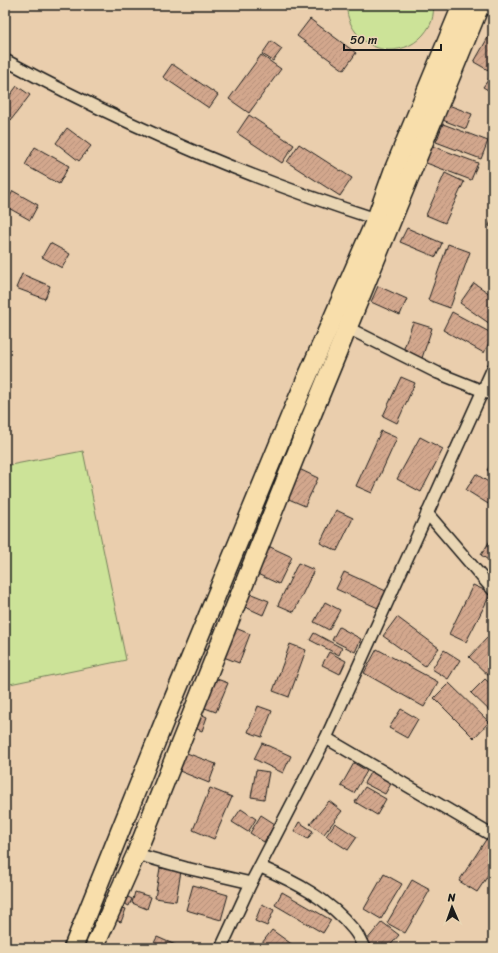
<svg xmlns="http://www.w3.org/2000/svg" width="498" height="953" font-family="Sriracha,sans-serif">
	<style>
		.pitch { fill: #cce398; stroke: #74805a }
		.building { fill: url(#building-hatch); stroke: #1c1c1c }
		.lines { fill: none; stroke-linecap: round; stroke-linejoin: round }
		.minor-casing { stroke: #1c1c1c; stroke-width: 14 }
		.primary-casing { stroke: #1c1c1c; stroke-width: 21 }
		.minor { stroke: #ead6b4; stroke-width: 11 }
		.primary { stroke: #f8deab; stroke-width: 18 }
	</style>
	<defs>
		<pattern id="building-hatch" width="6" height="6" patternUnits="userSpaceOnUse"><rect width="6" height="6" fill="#d2a78d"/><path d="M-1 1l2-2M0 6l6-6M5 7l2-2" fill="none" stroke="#b48f79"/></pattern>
	</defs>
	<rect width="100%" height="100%" fill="#eacead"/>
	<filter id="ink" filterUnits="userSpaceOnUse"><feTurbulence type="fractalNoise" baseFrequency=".025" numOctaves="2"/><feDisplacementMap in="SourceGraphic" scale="8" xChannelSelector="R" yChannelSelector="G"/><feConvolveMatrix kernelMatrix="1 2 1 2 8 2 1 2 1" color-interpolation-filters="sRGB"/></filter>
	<g filter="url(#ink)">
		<!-- pitch -->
		<g class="pitch">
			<path d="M 347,5 L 434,5 L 434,7 C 433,13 433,20 430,25 C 414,55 375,59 355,31 C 350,24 346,14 347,5 Z"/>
			<polygon points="83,451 126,660 5,685 5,466"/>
		</g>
		<!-- building -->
		<g class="building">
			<polygon points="310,19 356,53 344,70 297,36"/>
			<polygon points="490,34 493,35 493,62 488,70 474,62"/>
			<polygon points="271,41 282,49 273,61 262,54"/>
			<polygon points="261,55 281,69 249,113 229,99"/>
			<polygon points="172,64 218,95 209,108 163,77"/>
			<polygon points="5,75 11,79 5,87"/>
			<polygon points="491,76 493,77 493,93 483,87"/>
			<polygon points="17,86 30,95 11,120 5,115 5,102"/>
			<polygon points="446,104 472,114 466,129 440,119"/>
			<polygon points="249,115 294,145 282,163 237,133"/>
			<polygon points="443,124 488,141 481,159 436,142"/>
			<polygon points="67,128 91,146 79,161 56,143"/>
			<polygon points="299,144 352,178 340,196 287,162"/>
			<polygon points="427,144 478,163 471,180 421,161"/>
			<polygon points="35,147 69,166 59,184 25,165"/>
			<polygon points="445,173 464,182 445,223 426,215"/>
			<polygon points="13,191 38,205 30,220 5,206"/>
			<polygon points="493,216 493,228 489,226"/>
			<polygon points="407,228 442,243 436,257 400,242"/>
			<polygon points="50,243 70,254 62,268 42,257"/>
			<polygon points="448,244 470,252 450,308 428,300"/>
			<polygon points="22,274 50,286 45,299 16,288"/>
			<polygon points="474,283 493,296 493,326 460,303"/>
			<polygon points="378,286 407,299 400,315 371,302"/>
			<polygon points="452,312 493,334 484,353 443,330"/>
			<polygon points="413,322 432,328 421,361 402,354"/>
			<polygon points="401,377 415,383 397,423 383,416"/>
			<polygon points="381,431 397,438 372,493 356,486"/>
			<polygon points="420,437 443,449 421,492 397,479"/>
			<polygon points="493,461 493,474 487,470"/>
			<polygon points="297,468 318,478 305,506 284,497"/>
			<polygon points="476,474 493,485 493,507 466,490"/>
			<polygon points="336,510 353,518 337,551 320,543"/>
			<polygon points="493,536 493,559 491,562 481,555"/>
			<polygon points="266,545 292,557 279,584 253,572"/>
			<polygon points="298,563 314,570 294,612 278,605"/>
			<polygon points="344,572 386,591 378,608 336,589"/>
			<polygon points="473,585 491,593 466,642 449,634"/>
			<polygon points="249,593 269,601 263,615 243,606"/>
			<polygon points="325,602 340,610 329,630 314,622"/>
			<polygon points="397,617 439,648 425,666 383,636"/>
			<polygon points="233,627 250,634 239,663 221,656"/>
			<polygon points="339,627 361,639 355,652 332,640"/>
			<polygon points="314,633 342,648 339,655 310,640"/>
			<polygon points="488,637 493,642 493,680 469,657"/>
			<polygon points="290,644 306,650 289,697 273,691"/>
			<polygon points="377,649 438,682 424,707 364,673"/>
			<polygon points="444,650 460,660 448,679 432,669"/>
			<polygon points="329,652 346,661 340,674 322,665"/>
			<polygon points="214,678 228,683 216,712 202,707"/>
			<polygon points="485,679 493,686 493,714 471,693"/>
			<polygon points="449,683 489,722 474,738 434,698"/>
			<polygon points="258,706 272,711 262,737 248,732"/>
			<polygon points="401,709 418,719 407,738 389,728"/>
			<polygon points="194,711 207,717 202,731 188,725"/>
			<polygon points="262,743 291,756 283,773 254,759"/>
			<polygon points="184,752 216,764 209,783 177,770"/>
			<polygon points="354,763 367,771 354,793 341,786"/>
			<polygon points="256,770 269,772 264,799 251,797"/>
			<polygon points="371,771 392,782 385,794 364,783"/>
			<polygon points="365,787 386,799 377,815 355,802"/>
			<polygon points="210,788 232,797 214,839 193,830"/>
			<polygon points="329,801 342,811 324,834 310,824"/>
			<polygon points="241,809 256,819 248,832 232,822"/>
			<polygon points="261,815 275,824 264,842 250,833"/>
			<polygon points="299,822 313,831 308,839 294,831"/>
			<polygon points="335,823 357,837 348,850 326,836"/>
			<polygon points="487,838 493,842 493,868 477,892 459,881"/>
			<polygon points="160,868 181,871 176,901 155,898"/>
			<polygon points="384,874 402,884 381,919 364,909"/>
			<polygon points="412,880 430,890 405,933 387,923"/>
			<polygon points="193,885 228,895 221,920 186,910"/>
			<polygon points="135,892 151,897 147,909 132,903"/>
			<polygon points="282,892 331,920 323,933 275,905"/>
			<polygon points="126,896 132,899 129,906 123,903"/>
			<polygon points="262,904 274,910 267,926 255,921"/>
			<polygon points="115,905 126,909 121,922 110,918"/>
			<polygon points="382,922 399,935 388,948 375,948 366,941"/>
			<polygon points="272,930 297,948 269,948 262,943"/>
			<polygon points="157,937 180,947 180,948 160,948 153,945"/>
		</g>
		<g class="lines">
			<defs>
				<g id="minor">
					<polyline points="484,5 493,11"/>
					<path d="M 5,60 C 123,124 248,178 376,219"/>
					<polyline points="348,328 438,373 493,395"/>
					<polyline points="427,513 493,590"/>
					<polyline points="326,738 493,836"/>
					<polyline points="136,854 186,868 251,883"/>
					<path d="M 261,867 C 295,882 329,899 353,929 C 358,934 361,942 364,948"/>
					<polyline points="221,948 251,883 326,738 493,368"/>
				</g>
				<g id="primary">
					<polyline points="73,948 166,717 292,412 376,219 394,169 462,5"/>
					<polyline points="94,948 136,854 313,412 480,5"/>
				</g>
			</defs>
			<!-- minor casing -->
			<use href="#minor" class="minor-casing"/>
			<!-- primary casing -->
			<use href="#primary" class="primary-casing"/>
			<!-- minor -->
			<use href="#minor" class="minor"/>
			<!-- primary -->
			<use href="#primary" class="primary"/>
		</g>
	</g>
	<!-- margin -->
	<rect width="498" height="953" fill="none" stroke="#ead6b4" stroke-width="20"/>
	<rect x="10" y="10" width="478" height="933" fill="none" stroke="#1c1c1c" stroke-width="1.5" filter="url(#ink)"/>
	<!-- north arrow -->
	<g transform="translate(452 907) rotate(358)" stroke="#ead6b4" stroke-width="3" paint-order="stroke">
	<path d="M0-3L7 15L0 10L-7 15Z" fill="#1c1c1c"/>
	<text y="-6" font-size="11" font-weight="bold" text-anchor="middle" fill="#1c1c1c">N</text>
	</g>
	<!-- scale -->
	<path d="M344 44v6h97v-6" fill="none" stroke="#1c1c1c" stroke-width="2"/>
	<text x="350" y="44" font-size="12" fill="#1c1c1c" stroke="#ead6b4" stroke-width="3" paint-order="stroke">50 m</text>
</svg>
